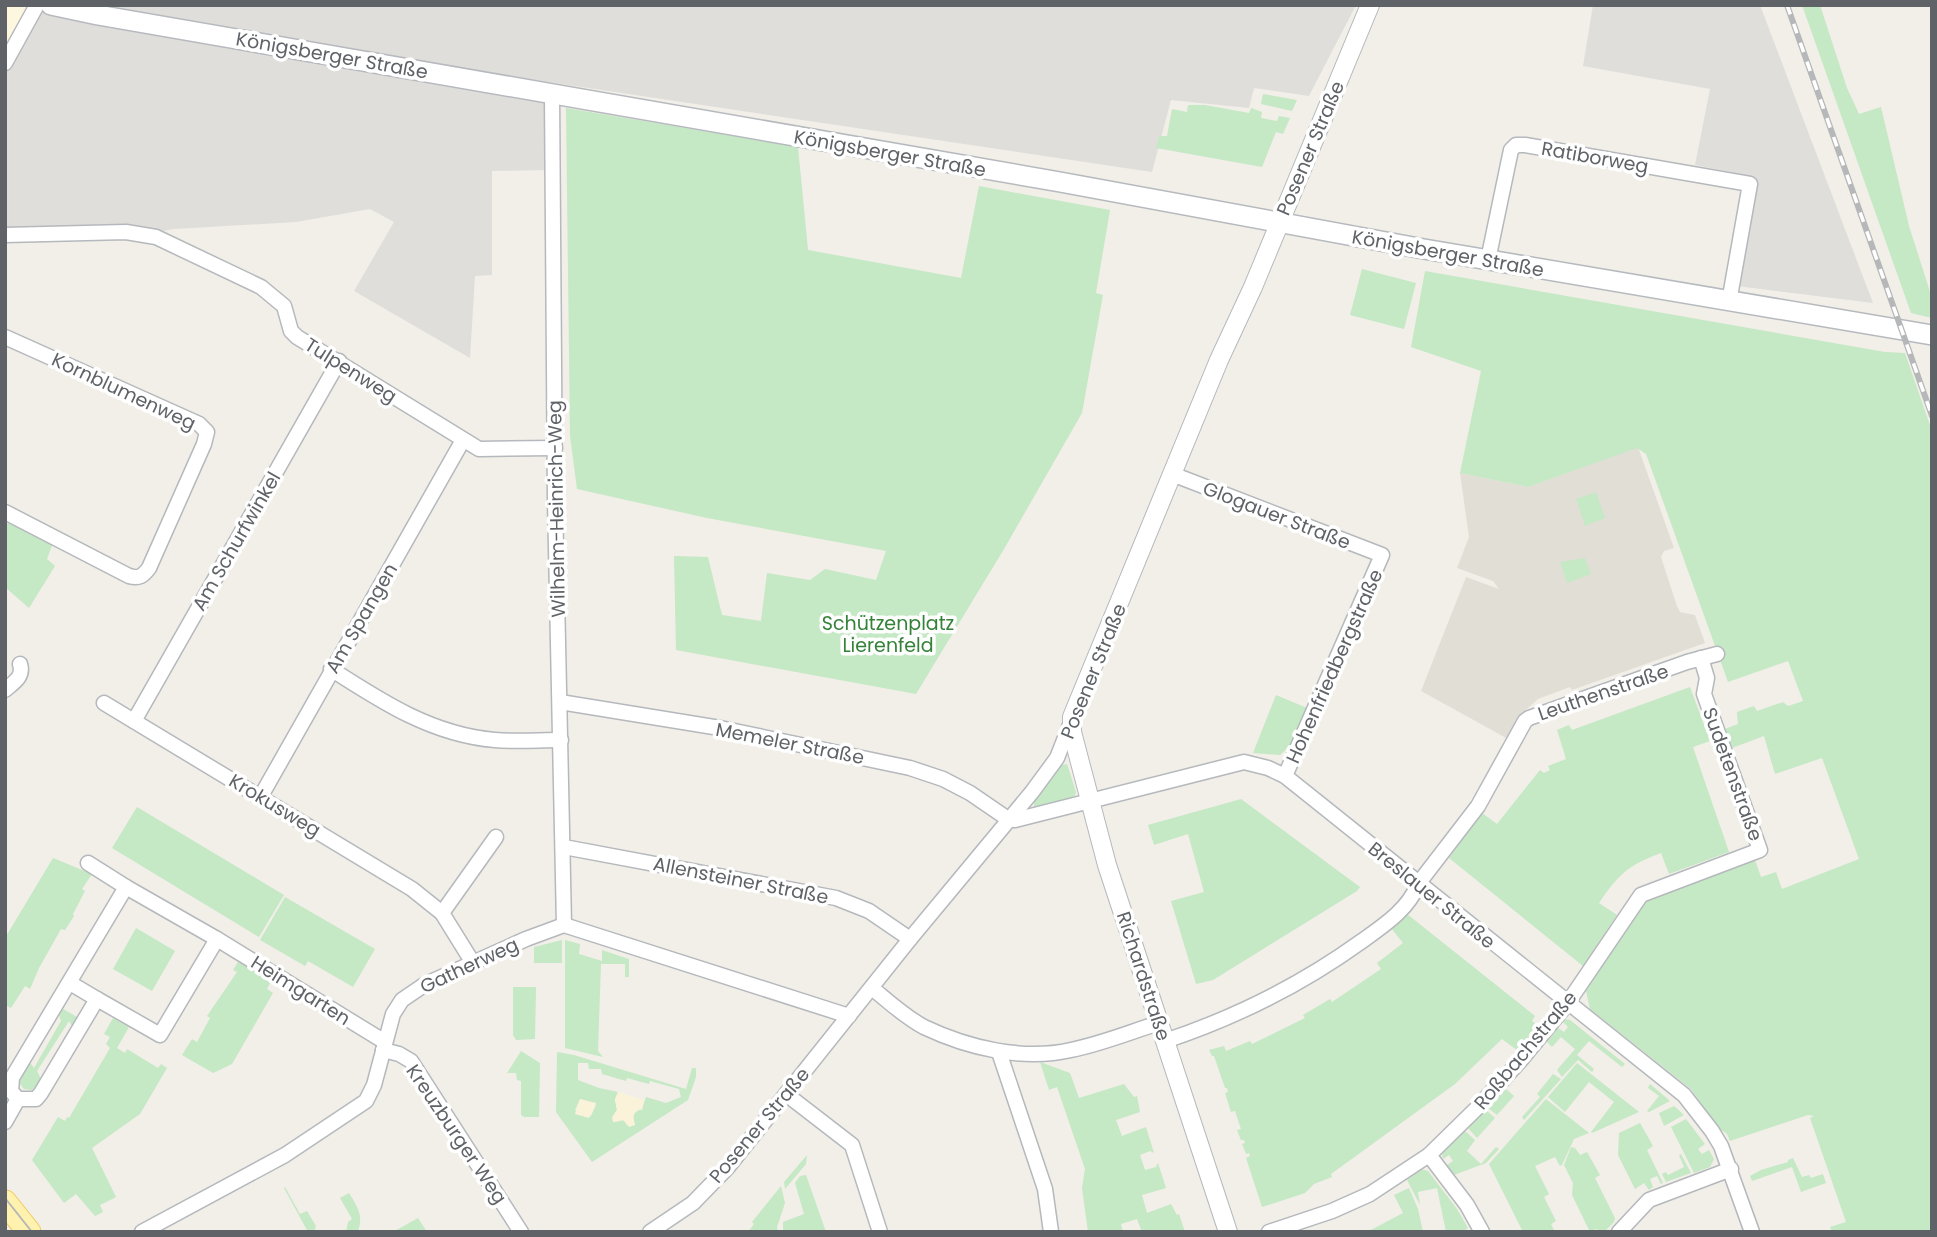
<svg xmlns="http://www.w3.org/2000/svg" width="1937" height="1237" font-family="Poppins,sans-serif">
	<style>
		.commercial { fill: #fef7e0 }
		.industrial { fill: #e0deda }
		.education { fill: #e1ded6 }
		.green { fill: #c5e8c5; fill-rule: evenodd }
		.sand { fill: #fbf3d9 }
		.lines { fill: none; stroke-linecap: round; stroke-linejoin: round }
		.minor-casing { stroke: #b5b8bc; stroke-width: 17 }
		.tertiary-casing { stroke: #b5b8bc; stroke-width: 20 }
		.secondary-casing { stroke: #b6babf; stroke-width: 22 }
		.primary-casing { stroke: #f2c960; stroke-width: 25 }
		.minor { stroke: #fff; stroke-width: 14 }
		.tertiary { stroke: #fff; stroke-width: 18 }
		.secondary { stroke: #fff; stroke-width: 19 }
		.primary { stroke: #fff2af; stroke-width: 23 }
		.tram { stroke: #b6b7b8; stroke-width: 2 }
		.rail-casing { stroke: #b6b7b8; stroke-width: 6 }
		.rail { stroke: #fff; stroke-width: 3.5; stroke-dasharray: 10; stroke-linecap: butt }
		.labels { text-anchor: middle; stroke-width: 7; stroke-linejoin: round; paint-order: stroke }
		.street-label { font-size: 19px; fill: #5f6368; stroke: #fff }
		.park-label { font-size: 19px; fill: #348238; stroke: #fff }
	</style>
	<rect width="100%" height="100%" fill="#f1efe8"/>
	<!-- commercial -->
	<polygon class="commercial" points="5,5 26,5 25,24 5,58"/>
	<!-- industrial -->
	<g class="industrial">
		<polygon points="26,5 1356,5 1309,96 1254,88 1249,108 1171,100 1152,172 548,82 549,170 492,171 492,275 475,276 470,358 354,291 394,222 370,209 296,222 174,229 147,234 5,234 5,58 25,24"/>
		<polygon points="1593,5 1760,5 1873,303 1729,285 1751,176 1695,165 1710,89 1583,66"/>
	</g>
	<!-- education -->
	<polygon class="education" points="1638,447 1674,548 1664,551 1661,557 1677,606 1680,612 1695,615 1705,643 1572,690 1570,687 1538,699 1519,716 1508,739 1421,691 1466,577 1499,589 1493,581 1457,568 1469,537 1460,473 1528,487"/>
	<!-- green -->
	<g class="green">
		<polygon points="1802,5 1820,5 1847,88 1859,114 1881,107 1909,226 1932,298 1932,318 1911,313"/>
		<polygon points="1263,94 1297,100 1292,111 1261,104"/>
		<polygon points="1188,105 1205,105 1249,113 1251,108 1262,112 1261,118 1277,121 1279,116 1290,118 1283,134 1276,132 1262,167 1156,148 1159,136 1167,136 1172,109 1187,112"/>
		<polygon points="566,108 798,147 808,250 961,278 979,186 1110,210 1096,293 1103,295 1082,413 1004,549 916,694 676,650 674,556 708,557 722,615 761,621 767,573 810,580 825,569 876,580 886,551 707,518 577,489 570,436"/>
		<polygon points="1362,269 1416,283 1404,329 1350,315"/>
		<polygon points="1425,271 1885,352 1905,353 1932,431 1932,1232 1832,1232 1830,1227 1846,1222 1810,1118 1814,1116 1808,1115 1730,1141 1727,1134 1717,1127 1691,1089 1590,1009 1586,991 1644,900 1755,860 1761,877 1776,872 1782,889 1859,859 1822,758 1775,774 1764,736 1732,748 1725,729 1738,724 1737,712 1754,706 1757,711 1783,702 1788,706 1803,701 1788,661 1728,682 1646,454 1637,448 1528,487 1460,473 1481,371 1411,347"/>
		<polygon points="1596,492 1605,518 1585,526 1576,499"/>
		<polygon points="8,523 53,543 47,559 55,566 29,608 5,587 5,528"/>
		<polygon points="1585,558 1591,574 1567,583 1560,562"/>
		<path d="M 1690,687 L 1710,741 L 1693,747 L 1729,852 L 1669,874 L 1661,853 C 1628,865 1618,875 1599,903 L 1617,915 L 1583,966 L 1449,858 L 1482,813 L 1497,824 L 1540,770 L 1544,773 L 1550,770 L 1548,766 L 1566,759 L 1557,730 L 1569,725 L 1572,730 Z"/>
		<polygon points="1276,695 1307,708 1292,744 1280,755 1253,753"/>
		<polygon points="1067,764 1076,792 1075,796 1038,808 1034,807 1034,800 1062,765"/>
		<polygon points="1241,799 1360,887 1357,891 1213,980 1196,984 1171,901 1204,892 1188,834 1154,845 1148,825"/>
		<polygon points="137,807 284,895 259,937 112,848"/>
		<polygon points="53,858 92,874 82,889 85,891 73,914 74,916 65,930 61,929 39,968 30,989 25,986 11,1008 7,1006 5,1010 5,938"/>
		<polygon points="285,897 375,949 353,987 308,961 305,966 260,940"/>
		<polygon points="1407,914 1535,1016 1532,1021 1539,1026 1518,1051 1502,1039 1455,1084 1331,1174 1332,1177 1314,1184 1305,1193 1262,1207 1246,1158 1250,1156 1249,1153 1246,1154 1242,1144 1245,1143 1244,1140 1241,1140 1237,1130 1241,1129 1235,1111 1231,1112 1225,1093 1228,1092 1227,1088 1225,1088 1214,1056 1212,1056 1209,1050 1224,1046 1226,1051 1250,1041 1252,1044 1305,1018 1303,1015 1330,999 1332,1002 1381,969 1377,963 1403,943 1391,928"/>
		<polygon points="136,928 175,951 152,991 113,969"/>
		<polygon points="562,940 562,963 534,963 534,947"/>
		<polygon points="565,940 580,944 579,954 602,961 602,950 629,959 629,977 625,977 625,964 601,964 598,1051 603,1057 565,1048"/>
		<polygon points="238,962 271,981 267,989 273,993 232,1064 213,1073 182,1055 192,1039 197,1042 210,1018 207,1016 237,972 233,970"/>
		<polygon points="513,987 536,987 535,1039 516,1040 513,1035"/>
		<polygon points="63,1009 77,1017 72,1026 69,1021 37,1071 42,1081 32,1090 24,1089 17,1080 28,1060 34,1068 61,1021 59,1015"/>
		<polygon points="113,1018 129,1027 117,1048 125,1053 127,1049 158,1068 161,1064 167,1068 140,1114 92,1148 116,1197 100,1205 103,1212 95,1216 76,1194 64,1203 32,1160 58,1117 65,1121 67,1117 69,1118 110,1048 106,1044 110,1037 104,1034"/>
		<polygon points="1565,1019 1570,1020 1625,1064 1622,1067 1589,1041 1577,1055 1594,1069 1592,1072 1578,1060 1562,1077 1557,1070 1575,1049 1561,1037 1552,1047 1547,1042 1558,1028 1564,1032 1568,1027 1563,1022"/>
		<polygon points="521,1051 540,1063 539,1117 524,1117 521,1115 521,1081 517,1080 516,1073 507,1073"/>
		<path d="M 557,1052 L 574,1055 L 686,1089 L 692,1068 L 696,1068 L 696,1077 L 688,1100 L 592,1162 L 556,1112 ZM 578,1063 L 588,1063 L 589,1069 L 601,1069 L 602,1074 L 626,1081 L 627,1078 L 649,1084 L 650,1081 L 679,1089 L 681,1097 L 666,1103 L 646,1097 L 642,1109 L 635,1112 L 633,1119 L 627,1125 L 624,1120 L 615,1122 L 613,1117 L 617,1110 L 615,1100 L 618,1092 L 599,1088 L 578,1080 ZM 580,1099 L 596,1105 L 591,1116 L 575,1110 Z"/>
		<polygon points="1040,1062 1070,1073 1079,1098 1124,1084 1134,1097 1137,1096 1140,1112 1116,1120 1122,1136 1146,1127 1154,1153 1150,1151 1140,1155 1145,1170 1156,1167 1158,1163 1166,1188 1142,1195 1147,1213 1171,1204 1177,1215 1179,1214 1185,1232 1142,1232 1137,1219 1121,1224 1123,1232 1088,1232 1082,1188 1085,1169 1057,1087 1049,1090"/>
		<polygon points="1577,1063 1639,1112 1592,1133 1591,1132 1614,1102 1589,1082 1565,1112 1548,1097"/>
		<polygon points="1553,1074 1561,1079 1524,1120 1522,1117 1540,1097 1537,1094"/>
		<polygon points="1650,1084 1670,1101 1649,1112 1647,1111 1659,1096 1648,1088"/>
		<polygon points="1506,1089 1514,1096 1497,1115 1488,1108"/>
		<polygon points="1546,1099 1589,1133 1574,1139 1562,1165 1560,1166 1555,1157 1535,1166 1549,1194 1544,1197 1556,1221 1551,1224 1555,1232 1523,1232 1489,1164"/>
		<polygon points="1674,1106 1684,1115 1664,1126 1659,1113"/>
		<polygon points="1486,1110 1495,1118 1477,1138 1468,1128"/>
		<polygon points="1686,1119 1705,1144 1698,1149 1702,1154 1709,1150 1714,1159 1710,1167 1694,1173 1671,1127"/>
		<polygon points="1640,1123 1653,1146 1647,1150 1663,1183 1661,1184 1657,1176 1650,1179 1653,1187 1649,1190 1644,1183 1635,1189 1618,1155 1619,1133"/>
		<polygon points="1465,1131 1475,1140 1467,1151 1481,1164 1496,1147 1499,1149 1486,1163 1454,1175 1447,1165 1453,1161 1449,1155 1443,1159 1442,1154"/>
		<polygon points="1571,1147 1575,1148 1580,1155 1587,1152 1600,1175 1595,1178 1615,1218 1614,1222 1604,1232 1596,1229 1590,1232 1572,1195 1573,1183 1564,1165"/>
		<polygon points="1681,1154 1691,1173 1666,1182 1662,1174 1666,1172 1668,1175 1684,1167 1679,1155"/>
		<polygon points="807,1155 806,1164 785,1189 784,1182"/>
		<polygon points="1793,1158 1802,1177 1809,1175 1811,1178 1823,1174 1826,1183 1801,1192 1792,1167 1752,1181 1750,1176 1761,1170 1788,1162 1788,1160"/>
		<polygon points="1421,1169 1428,1171 1457,1209 1468,1228 1462,1232 1446,1232 1437,1188 1418,1192 1420,1205 1407,1180"/>
		<polygon points="806,1175 826,1232 783,1232 783,1222 804,1214 795,1183 800,1176"/>
		<polygon points="781,1186 785,1203 777,1227 778,1232 748,1232 754,1224 752,1222"/>
		<polygon points="285,1187 300,1214 307,1211 316,1226 314,1232 308,1232 284,1188"/>
		<polygon points="1409,1188 1418,1209 1423,1232 1367,1232 1403,1213 1394,1195"/>
		<path d="M 349,1193 C 357,1206 364,1216 358,1231 L 346,1232 L 348,1222 L 352,1219 L 340,1198 Z"/>
		<polygon points="418,1218 427,1232 393,1232"/>
	</g>
	<!-- sand -->
	<g class="sand">
		<polygon points="618,1092 644,1100 642,1110 639,1109 633,1115 635,1125 629,1127 623,1120 613,1122 612,1117 617,1110 615,1099"/>
		<polygon points="580,1099 596,1103 589,1118 575,1114"/>
	</g>
	<g class="lines">
		<defs>
			<g id="minor">
				<polyline points="5,63 37,5"/>
				<polyline points="552,94 555,501 564,925"/>
				<polyline points="5,235 126,232 156,237 261,287 284,306 291,331 297,337 479,449 555,448"/>
				<polyline points="1488,260 1511,150 1516,145 1525,145 1750,184 1729,302"/>
				<path d="M 5,337 L 199,424 L 207,432 L 204,444 L 149,568 C 143,576 139,579 129,576 L 5,512"/>
				<polyline points="1172,474 1382,555 1285,776"/>
				<path d="M 331,669 C 382,702 433,735 495,740 C 517,742 539,740 561,740"/>
				<path d="M 5,690 C 14,682 24,677 20,664"/>
				<polyline points="560,702 720,728 910,768 943,779 970,793 1008,819 1015,820 1244,762 1268,768 1285,776 1684,1095 1712,1131 1721,1146 1752,1232"/>
				<polyline points="104,703 412,889 442,913 473,963"/>
				<polyline points="134,721 339,361"/>
				<polyline points="261,796 463,440"/>
				<polyline points="564,847 836,898 869,911 910,939"/>
				<polyline points="88,863 126,887"/>
				<polyline points="442,913 496,837"/>
				<polyline points="70,983 97,999"/>
				<path d="M 872,988 C 889,1002 905,1017 924,1027 C 968,1048 1023,1061 1071,1050 C 1101,1044 1130,1032 1159,1023"/>
				<path d="M 1165,1041 C 1237,1017 1301,985 1362,941 C 1383,926 1409,909 1418,884 L 1478,806 L 1525,721 L 1529,718 L 1687,662 L 1717,654"/>
				<polyline points="383,1050 399,1054 411,1061 521,1232"/>
				<polyline points="999,1052 1045,1189 1051,1232"/>
				<polyline points="786,1094 852,1145 880,1232"/>
				<polyline points="18,1099 11,1091 12,1078 126,887 217,939"/>
				<polyline points="5,1122 18,1099 36,1099 41,1093 97,999 160,1035 217,939 385,1042"/>
				<polyline points="1429,1155 1467,1205 1482,1232"/>
				<polyline points="142,1232 285,1155 366,1101 374,1085 393,1014 402,1000 424,985 526,939 564,925 849,1016"/>
				<polyline points="650,1232 693,1203 728,1167 910,939 1032,792 1057,758 1070,725"/>
				<polyline points="1269,1232 1332,1211 1370,1194 1429,1155 1476,1109 1520,1061 1567,1004 1641,895 1760,850 1704,694 1707,678 1701,658"/>
				<polyline points="1619,1232 1649,1200 1731,1169"/>
			</g>
			<polyline id="tertiary" points="1228,1232 1107,865 1072,732 1072,717 1219,360 1253,287 1370,5"/>
			<polyline id="secondary" points="51,5 98,15 1060,182 1424,249 1932,335"/>
			<polyline id="primary" points="5,1202 29,1232"/>
		</defs>
		<!-- minor casing -->
		<use href="#minor" class="minor-casing"/>
		<!-- tertiary casing -->
		<use href="#tertiary" class="tertiary-casing"/>
		<!-- secondary casing -->
		<use href="#secondary" class="secondary-casing"/>
		<!-- primary casing -->
		<use href="#primary" class="primary-casing"/>
		<!-- minor -->
		<use href="#minor" class="minor"/>
		<!-- tertiary -->
		<use href="#tertiary" class="tertiary"/>
		<!-- secondary -->
		<use href="#secondary" class="secondary"/>
		<!-- primary -->
		<use href="#primary" class="primary"/>
		<!-- tram -->
		<polyline class="tram" points="5,1198 32,1232"/>
		<defs>
			<polyline id="rail" points="1787,5 1932,416"/>
		</defs>
		<!-- rail casing -->
		<use href="#rail" class="rail-casing"/>
		<!-- rail -->
		<use href="#rail" class="rail"/>
	</g>
	<g class="labels">
		<!-- street labels -->
		<g class="street-label">
			<text transform="translate(332 55) rotate(10)" y="7">Königsberger Straße</text>
			<text transform="translate(1310 148) rotate(-67)" y="7">Posener Straße</text>
			<text transform="translate(890 153) rotate(10)" y="7">Königsberger Straße</text>
			<text transform="translate(1595 157) rotate(10)" y="7">Ratiborweg</text>
			<text transform="translate(1448 253) rotate(10)" y="7">Königsberger Straße</text>
			<text transform="translate(351 370) rotate(32)" y="7">Tulpenweg</text>
			<text transform="translate(124 391) rotate(25)" y="7">Kornblumenweg</text>
			<text transform="translate(556 509) rotate(-91)" y="7">Wilhelm-Heinrich-Weg</text>
			<text transform="translate(1277 515) rotate(21)" y="7">Glogauer Straße</text>
			<text transform="translate(236 541) rotate(-60)" y="7">Am Schurfwinkel</text>
			<text transform="translate(361 618) rotate(-60)" y="7">Am Spangen</text>
			<text transform="translate(1334 666) rotate(-66)" y="7">Hohenfriedbergstraße</text>
			<text transform="translate(1093 671) rotate(-68)" y="7">Posener Straße</text>
			<text transform="translate(1603 692) rotate(-19)" y="7">Leuthenstraße</text>
			<text transform="translate(790 743) rotate(11)" y="7">Memeler Straße</text>
			<text transform="translate(1733 774) rotate(70)" y="7">Sudetenstraße</text>
			<text transform="translate(275 805) rotate(31)" y="7">Krokusweg</text>
			<text transform="translate(741 880) rotate(11)" y="7">Allensteiner Straße</text>
			<text transform="translate(1432 895) rotate(39)" y="7">Breslauer Straße</text>
			<text transform="translate(469 965) rotate(-25)" y="7">Gatherweg</text>
			<text transform="translate(1144 976) rotate(72)" y="7">Richardstraße</text>
			<text transform="translate(301 990) rotate(32)" y="7">Heimgarten</text>
			<text transform="translate(1525 1050) rotate(-50)" y="7">Roßbachstraße</text>
			<text transform="translate(759 1125) rotate(-50)" y="7">Posener Straße</text>
			<text transform="translate(457 1134) rotate(56)" y="7">Kreuzburger Weg</text>
		</g>
		<!-- park labels -->
		<g class="park-label">
			<text x="888" y="630">Schützenplatz<tspan x="888" dy="22">Lierenfeld</tspan></text>
		</g>
	</g>
	<!-- border -->
	<rect width="1937" height="1237" fill="none" stroke="#5f6368" stroke-width="14"/>
</svg>
